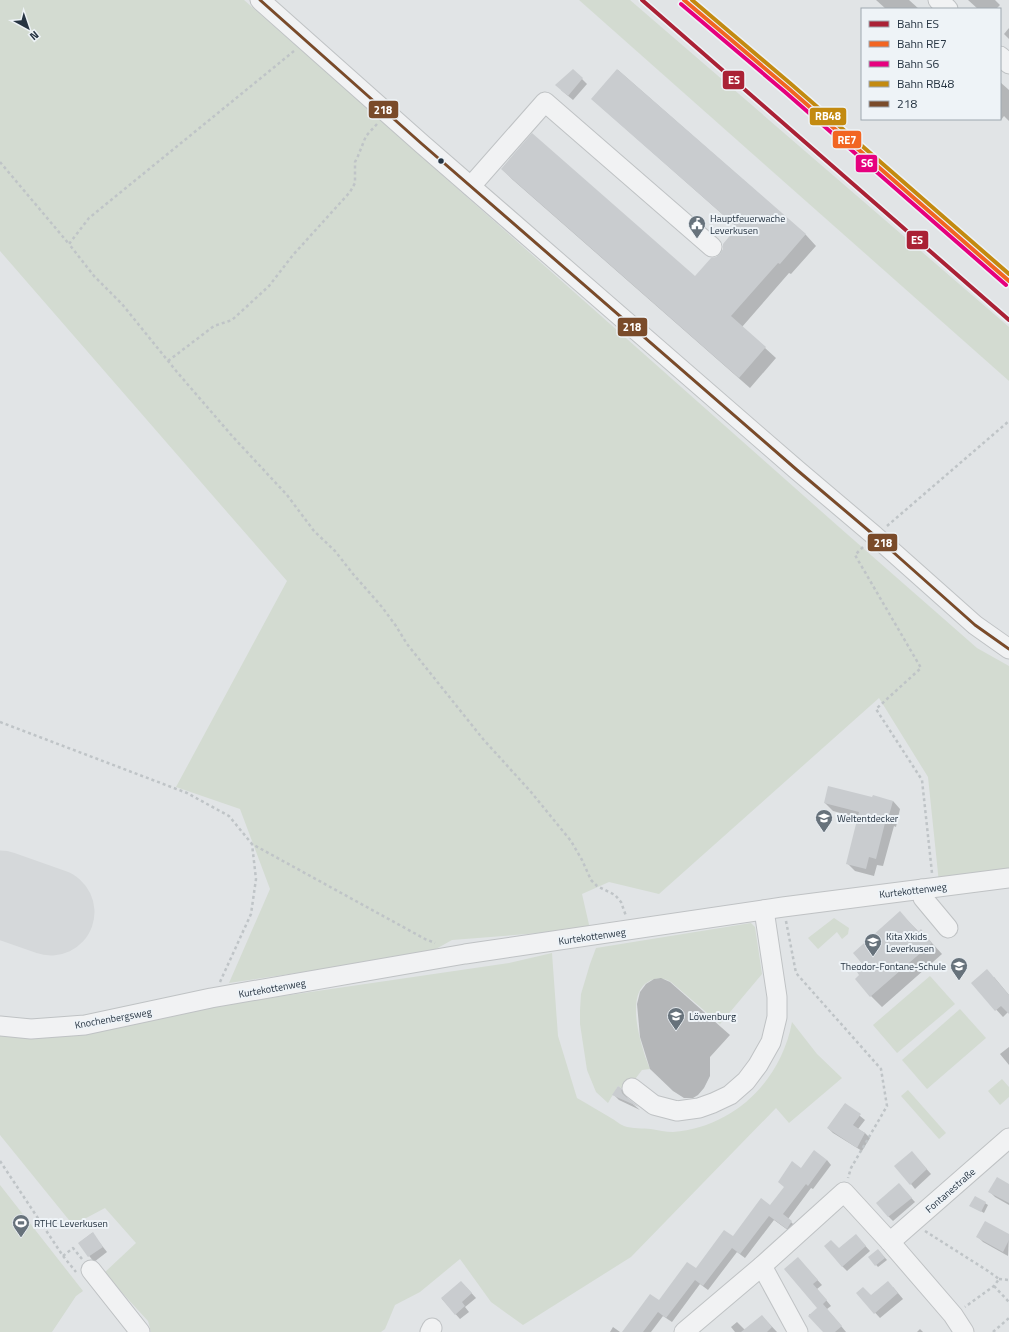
<svg xmlns="http://www.w3.org/2000/svg" width="1009" height="1332" font-family="'Titillium Web',sans-serif">
	<style>
		.green { fill: #d3dbd1 }
		.shadow { fill: #0003 }
		.lines { fill: none; stroke-linecap: round; stroke-linejoin: round }
		.runway { stroke: #d5d8da; stroke-width: 87 }
		.building { fill: #c9cccf }
		.minor-casing { stroke: #bfc2c4; stroke-width: 21 }
		.path { stroke: #bfc4c7; stroke-width: 2.5; stroke-dasharray: 3 3; stroke-linecap: butt }
		.minor { stroke: #f1f2f3; stroke-width: 19 }
		.bus-1-casing { stroke: #eef3f7; stroke-width: 6 }
		.bus-1 { stroke: #7a4b2a; stroke-width: 3 }
		.rail-1-casing { stroke: #eef3f7; stroke-width: 7 }
		.rail-2-casing { stroke: #eef3f7; stroke-width: 7 }
		.rail-3-casing { stroke: #eef3f7; stroke-width: 7 }
		.rail-4-casing { stroke: #eef3f7; stroke-width: 7 }
		.rail-1 { stroke: #aa2135; stroke-width: 4 }
		.rail-2 { stroke: #f26522; stroke-width: 4 }
		.rail-3 { stroke: #e6007e; stroke-width: 4 }
		.rail-4 { stroke: #c38a10; stroke-width: 4 }
		.bus-dot { fill: #263442; stroke: #eef3f7; stroke-width: 1.5 }
		.labels { text-anchor: middle; stroke-width: 4; stroke-linejoin: round; paint-order: stroke }
		.poi-label { font-size: 10px; fill: #263442; stroke: #eef3f7; text-anchor: start }
		.street-label { font-size: 10px; fill: #263442; stroke: #eef3f7 }
		.line-badge { stroke: #eef3f7; stroke-width: 1.5 }
		.badge-label { font-size: 11px; text-anchor: middle; font-weight: bold; fill: #fff }
	</style>
	<rect width="100%" height="100%" fill="#e1e4e6"/>
	<!-- green -->
	<g class="green">
		<polygon points="0,0 244,0 308,56 839,527 977,648 1009,666 1009,874 939,883 928,777 879,698 659,894 609,882 582,894 590,929 452,940 427,954 229,983 270,889 240,809 176,787 287,581 0,251"/>
		<polygon points="579,0 630,0 1009,327 1009,381"/>
		<polygon points="834,918 849,928 848,934 842,939 837,932 818,949 808,938"/>
		<path d="M 751,923 L 755,927 L 762,974 L 720,1024 L 671,982 C 662,977 656,977 648,982 C 624,995 642,1050 650,1069 L 642,1070 L 626,1091 L 618,1086 L 608,1103 L 596,1092 L 587,1070 L 580,1024 L 580,1010 L 581,994 L 590,964 L 596,948 Z"/>
		<path d="M 552,953 L 558,1036 L 577,1098 C 588,1104 599,1111 611,1118 C 615,1120 619,1124 624,1126 C 632,1129 643,1128 651,1129 C 658,1130 666,1132 673,1132 C 734,1127 781,1081 792,1022 L 817,1054 L 842,1078 L 789,1123 L 776,1108 L 631,1257 L 523,1325 L 491,1302 L 460,1259 L 420,1292 L 395,1305 L 385,1329 L 381,1332 L 151,1332 L 148,1321 L 104,1273 L 136,1243 L 105,1208 L 73,1225 L 0,1135 L 0,1031 L 221,1005 L 509,963 Z"/>
		<polygon points="930,976 955,1004 897,1053 873,1025"/>
		<polygon points="960,1009 986,1038 927,1089 902,1060"/>
		<polygon points="1002,1079 1009,1087 1009,1097 1000,1105 988,1091"/>
		<polygon points="908,1090 946,1133 939,1139 901,1096"/>
		<polygon points="0,1185 83,1291 76,1296 52,1332 0,1332"/>
	</g>
	<!-- shadow -->
	<g class="shadow">
		<polygon points="876,0 909,0 919,9 886,9"/>
		<polygon points="968,0 995,0 1000,5 997,8 998,9 978,9"/>
		<polygon points="1009,28 1009,39 1004,34"/>
		<polygon points="573,70 587,84 573,100 561,90"/>
		<polygon points="618,70 806,235 816,246 791,274 789,273 742,327 776,358 750,388 513,180 502,169 695,277 721,255 738,228 592,99"/>
		<polygon points="1000,82 1009,90 1009,121 1004,116 1001,120 1000,119"/>
		<polygon points="873,799 893,801 900,809 896,827 894,826 883,866 877,865 874,876 855,871 847,863 859,818 833,811 825,803"/>
		<polygon points="900,913 919,932 921,931 942,954 882,1007 871,996 861,975"/>
		<polygon points="994,977 1009,995 1009,1013 1008,1012 1003,1017 972,983"/>
		<polygon points="661,978 670,982 730,1035 710,1057 710,1076 704,1088 698,1095 693,1098 684,1098 673,1091 650,1069 640,1037 637,1004 640,992 646,984 654,979"/>
		<polygon points="1009,1047 1009,1065 1000,1054"/>
		<polygon points="621,1089 626,1094 628,1100 640,1110 619,1100 614,1095"/>
		<polygon points="845,1104 865,1120 858,1129 865,1133 870,1138 862,1151 833,1133 828,1128"/>
		<polygon points="916,1157 931,1174 915,1189 911,1184"/>
		<polygon points="827,1160 831,1165 813,1189 811,1188 788,1219 796,1227 792,1233 774,1220 745,1258 737,1252 708,1290 700,1284 672,1322 663,1316 651,1332 623,1332 770,1206 801,1169"/>
		<polygon points="1009,1185 1009,1205 995,1197 990,1192"/>
		<polygon points="903,1189 915,1202 893,1221 888,1216"/>
		<polygon points="975,1197 988,1205 984,1213 972,1206"/>
		<polygon points="92,1233 107,1252 94,1262 79,1243"/>
		<polygon points="1009,1235 1008,1256 983,1242 978,1237"/>
		<polygon points="860,1240 870,1251 847,1271 842,1266 839,1249"/>
		<polygon points="878,1250 887,1260 878,1267 869,1257"/>
		<polygon points="802,1263 822,1285 817,1289 831,1306 823,1312"/>
		<polygon points="466,1287 476,1298 465,1307 469,1312 460,1319 442,1299"/>
		<polygon points="893,1287 903,1299 880,1318 857,1293 871,1296"/>
		<polygon points="809,1314 831,1314 846,1332 824,1332"/>
		<polygon points="762,1316 777,1332 735,1332 731,1327 737,1322 745,1330"/>
		<polygon points="613,1327 620,1332 610,1332"/>
		<polygon points="920,1329 923,1332 917,1332"/>
	</g>
	<g class="lines">
		<!-- runway -->
		<polyline class="runway" points="0,894 51,912"/>
	</g>
	<!-- building -->
	<g class="building">
		<polygon points="573,69 583,78 568,96 555,85"/>
		<polygon points="617,69 806,234 780,264 778,263 731,316 766,347 739,378 501,169 532,133 695,276 711,258 716,257 720,254 723,249 723,244 737,227 591,99"/>
		<polygon points="828,786 872,797 873,795 893,801 888,819 886,819 876,859 869,857 866,869 846,864 859,812 824,803"/>
		<polygon points="900,911 918,932 921,929 932,943 870,997 855,979 859,975 857,972 864,966 853,953"/>
		<polygon points="987,969 1009,995 1009,1014 1001,1006 995,1011 971,983"/>
		<polygon points="618,1086 621,1088 622,1093 625,1096 639,1107 612,1095"/>
		<polygon points="845,1103 861,1114 853,1125 865,1133 857,1148 827,1128"/>
		<polygon points="814,1150 827,1160 808,1186 806,1184 783,1214 792,1221 787,1229 769,1216 740,1254 732,1248 703,1286 695,1280 666,1318 658,1312 643,1332 622,1332 650,1294 659,1300 687,1262 696,1268 724,1230 733,1236 761,1198 770,1205 784,1187 778,1182 792,1161 801,1168"/>
		<polygon points="912,1151 927,1169 910,1185 894,1166"/>
		<polygon points="997,1177 1009,1184 1009,1203 988,1192"/>
		<polygon points="899,1183 912,1198 888,1217 876,1203"/>
		<polygon points="975,1196 986,1202 981,1212 969,1206"/>
		<polygon points="985,1221 1009,1234 1009,1240 1003,1252 976,1237"/>
		<polygon points="93,1232 103,1247 88,1257 78,1243"/>
		<polygon points="856,1234 866,1246 842,1267 824,1246 831,1240 839,1248"/>
		<polygon points="878,1249 885,1258 875,1266 868,1257"/>
		<polygon points="798,1257 818,1280 813,1284 827,1300 823,1304 842,1326 835,1332 823,1332 808,1316 817,1308 784,1269"/>
		<polygon points="461,1281 472,1293 462,1302 465,1306 455,1315 441,1298"/>
		<polygon points="888,1281 898,1293 874,1314 856,1293 863,1287 871,1295"/>
		<polygon points="762,1315 772,1327 767,1332 741,1332"/>
	</g>
	<g class="lines">
		<defs>
			<g id="minor">
				<polyline points="260,0 422,144 797,470 875,536 975,625 1009,649"/>
				<polyline points="938,0 948,9"/>
				<polyline points="1000,56 1009,64"/>
				<polyline points="471,186 545,102 712,247"/>
				<polyline points="922,889 923,898 948,928"/>
				<polyline points="0,1026 31,1029 85,1025 211,998 465,954 783,907 1009,878"/>
				<polyline points="632,1088 654,1105 677,1111 699,1108 713,1103 730,1095 746,1081 758,1065 771,1042 777,1017 777,997 764,910"/>
				<polyline points="890,1242 1009,1138"/>
				<polyline points="762,1266 798,1332"/>
				<polyline points="91,1270 140,1332"/>
				<polyline points="430,1332 432,1328"/>
				<polyline points="684,1332 762,1266 844,1192 890,1242 953,1315 964,1332"/>
			</g>
		</defs>
		<!-- minor casing -->
		<use href="#minor" class="minor-casing"/>
		<!-- path -->
		<g class="path">
			<polyline points="294,51 89,218 69,244 94,276 122,304 177,372 233,437 287,495 314,531 335,551 353,574 382,607 396,626 407,644 483,739 531,792 571,841 582,860 591,880 597,886 615,895 621,902 626,916"/>
			<polyline points="0,162 69,244"/>
			<polyline points="168,361 214,326 232,320 269,286 293,255 350,192 355,183 355,162 358,156 366,136 377,124"/>
			<polyline points="887,526 1009,421"/>
			<polyline points="863,547 855,555 921,668 876,709 922,780 932,873"/>
			<polyline points="0,722 187,793 229,816 252,844 425,939 435,943"/>
			<polyline points="786,921 796,973 881,1069 887,1106 851,1168 848,1178"/>
			<polyline points="220,982 251,914 256,879 252,844"/>
			<polyline points="0,1161 63,1256 76,1272"/>
			<polyline points="925,1231 988,1271 999,1279 994,1286 965,1307"/>
			<polyline points="63,1256 73,1248 82,1259"/>
			<polyline points="999,1279 1009,1280"/>
			<polyline points="994,1286 1009,1302"/>
			<polyline points="993,1332 1009,1318"/>
		</g>
		<!-- minor -->
		<use href="#minor" class="minor"/>
		<defs>
			<polyline id="bus-1" points="260,0 422,144 797,470 875,536 975,625 1009,649"/>
		</defs>
		<!-- bus-1 casing -->
		<use href="#bus-1" class="bus-1-casing"/>
		<!-- bus-1 -->
		<use href="#bus-1" class="bus-1"/>
		<defs>
			<polyline id="rail-1" points="642,0 1009,320"/>
			<polyline id="rail-2" points="684,0 788,88 1009,281"/>
			<polyline id="rail-3" points="681,4 785,92 1006,285"/>
			<polyline id="rail-4" points="692,0 791,84 1009,274"/>
		</defs>
		<!-- rail-1 casing -->
		<use href="#rail-1" class="rail-1-casing"/>
		<!-- rail-2 casing -->
		<use href="#rail-2" class="rail-2-casing"/>
		<!-- rail-3 casing -->
		<use href="#rail-3" class="rail-3-casing"/>
		<!-- rail-4 casing -->
		<use href="#rail-4" class="rail-4-casing"/>
		<!-- rail-1 -->
		<use href="#rail-1" class="rail-1"/>
		<!-- rail-2 -->
		<use href="#rail-2" class="rail-2"/>
		<!-- rail-3 -->
		<use href="#rail-3" class="rail-3"/>
		<!-- rail-4 -->
		<use href="#rail-4" class="rail-4"/>
	</g>
	<!-- icons -->
	<defs>
		<symbol id="civic-pin" viewBox="-11 -11 22 30"><path d="M0 17L-7.5 6A9.5 9.5 0 1 1 7.5 6Z" fill="#67727b" stroke="#eef3f7"/><path d="M-.6-6.5H3V-4.5H.6V-3L4-1V1h2V6H-6V1h2V-1L-.6-3ZM-1.2 2.5V6h2.4V2.5Z" fill="#fff"/></symbol>
		<symbol id="school-pin" viewBox="-11 -11 22 30"><path d="M0 17L-7.5 6A9.5 9.5 0 1 1 7.5 6Z" fill="#67727b" stroke="#eef3f7"/><path d="M0-5L7-2L0 1L-7-2ZM-4 1L0 2.5L4 1V4Q0 6-4 4Z" fill="#fff"/></symbol>
		<symbol id="stadium-pin" viewBox="-11 -11 22 30"><path d="M0 17L-7.5 6A9.5 9.5 0 1 1 7.5 6Z" fill="#67727b" stroke="#eef3f7"/><path d="M0-5a6.5 5 0 1 0 0 10a6.5 5 0 1 0 0-10ZM-3.5-1.8h7v3.6h-7Z" fill="#fff"/></symbol>
	</defs>
	<g fill-rule="evenodd">
		<use href="#civic-pin" x="687" y="214" width="20" height="27"/>
		<use href="#school-pin" x="814" y="808" width="20" height="27"/>
		<use href="#school-pin" x="863" y="932" width="20" height="27"/>
		<use href="#school-pin" x="949" y="956" width="20" height="27"/>
		<use href="#school-pin" x="666" y="1006" width="20" height="27"/>
		<use href="#stadium-pin" x="11" y="1213" width="20" height="27"/>
	</g>
	<!-- markers -->
	<circle class="bus-dot" cx="441" cy="161" r="3.5"/>
	<g class="labels">
		<!-- poi labels -->
		<g class="poi-label">
			<text x="710" y="222">Hauptfeuerwache<tspan x="710" dy="12">Leverkusen</tspan></text>
			<text x="837" y="822">Weltentdecker</text>
			<text x="886" y="940">Kita Xkids<tspan x="886" dy="12">Leverkusen</tspan></text>
			<text x="946" y="970" text-anchor="end">Theodor-Fontane-Schule</text>
			<text x="689" y="1020">Löwenburg</text>
			<text x="34" y="1227">RTHC Leverkusen</text>
		</g>
		<!-- street labels -->
		<g class="street-label">
			<text transform="translate(913 890) rotate(-7)" y="4">Kurtekottenweg</text>
			<text transform="translate(592 936) rotate(-8)" y="4">Kurtekottenweg</text>
			<text transform="translate(272 988) rotate(-10)" y="4">Kurtekottenweg</text>
			<text transform="translate(113 1018) rotate(-10)" y="4">Knochenbergsweg</text>
			<text transform="translate(950 1190) rotate(-41)" y="4">Fontanestraße</text>
		</g>
	</g>
	<g class="line-badge">
		<rect x="722" y="70" width="23" height="20" rx="4" fill="#aa2135"/>
		<rect x="368" y="100" width="31" height="19" rx="4" fill="#7a4b2a"/>
		<rect x="809" y="107" width="38" height="19" rx="4" fill="#c38a10"/>
		<rect x="832" y="130" width="30" height="19" rx="4" fill="#f26522"/>
		<rect x="855" y="154" width="23" height="19" rx="4" fill="#e6007e"/>
		<rect x="906" y="230" width="23" height="20" rx="4" fill="#aa2135"/>
		<rect x="617" y="317" width="31" height="20" rx="4" fill="#7a4b2a"/>
		<rect x="867" y="533" width="31" height="19" rx="4" fill="#7a4b2a"/>
	</g>
	<g class="badge-label">
		<text x="734" y="84">ES</text>
		<text x="383" y="114">218</text>
		<text x="828" y="120">RB48</text>
		<text x="847" y="144">RE7</text>
		<text x="867" y="167">S6</text>
		<text x="917" y="244">ES</text>
		<text x="632" y="331">218</text>
		<text x="883" y="547">218</text>
	</g>
	<!-- legend -->
	<rect x="861" y="8" width="140" height="112" fill="#eef3f7" stroke="#9ea7af"/>
	<rect x="869" y="21" width="20" height="6" fill="#aa2135" stroke="#9ea7af"/>
	<text x="897" y="28" font-size="12" fill="#263442">Bahn ES</text>
	<rect x="869" y="41" width="20" height="6" fill="#f26522" stroke="#9ea7af"/>
	<text x="897" y="48" font-size="12" fill="#263442">Bahn RE7</text>
	<rect x="869" y="61" width="20" height="6" fill="#e6007e" stroke="#9ea7af"/>
	<text x="897" y="68" font-size="12" fill="#263442">Bahn S6</text>
	<rect x="869" y="81" width="20" height="6" fill="#c38a10" stroke="#9ea7af"/>
	<text x="897" y="88" font-size="12" fill="#263442">Bahn RB48</text>
	<rect x="869" y="101" width="20" height="6" fill="#7a4b2a" stroke="#9ea7af"/>
	<text x="897" y="108" font-size="12" fill="#263442">218</text>
	<!-- north arrow -->
	<g transform="translate(28 28) rotate(140)" stroke="#eef3f7" stroke-width="3" paint-order="stroke">
	<path d="M0-3L7 15L0 10L-7 15Z" fill="#263442"/>
	<text y="-6" font-size="11" font-weight="bold" text-anchor="middle" fill="#263442">N</text>
	</g>
</svg>
